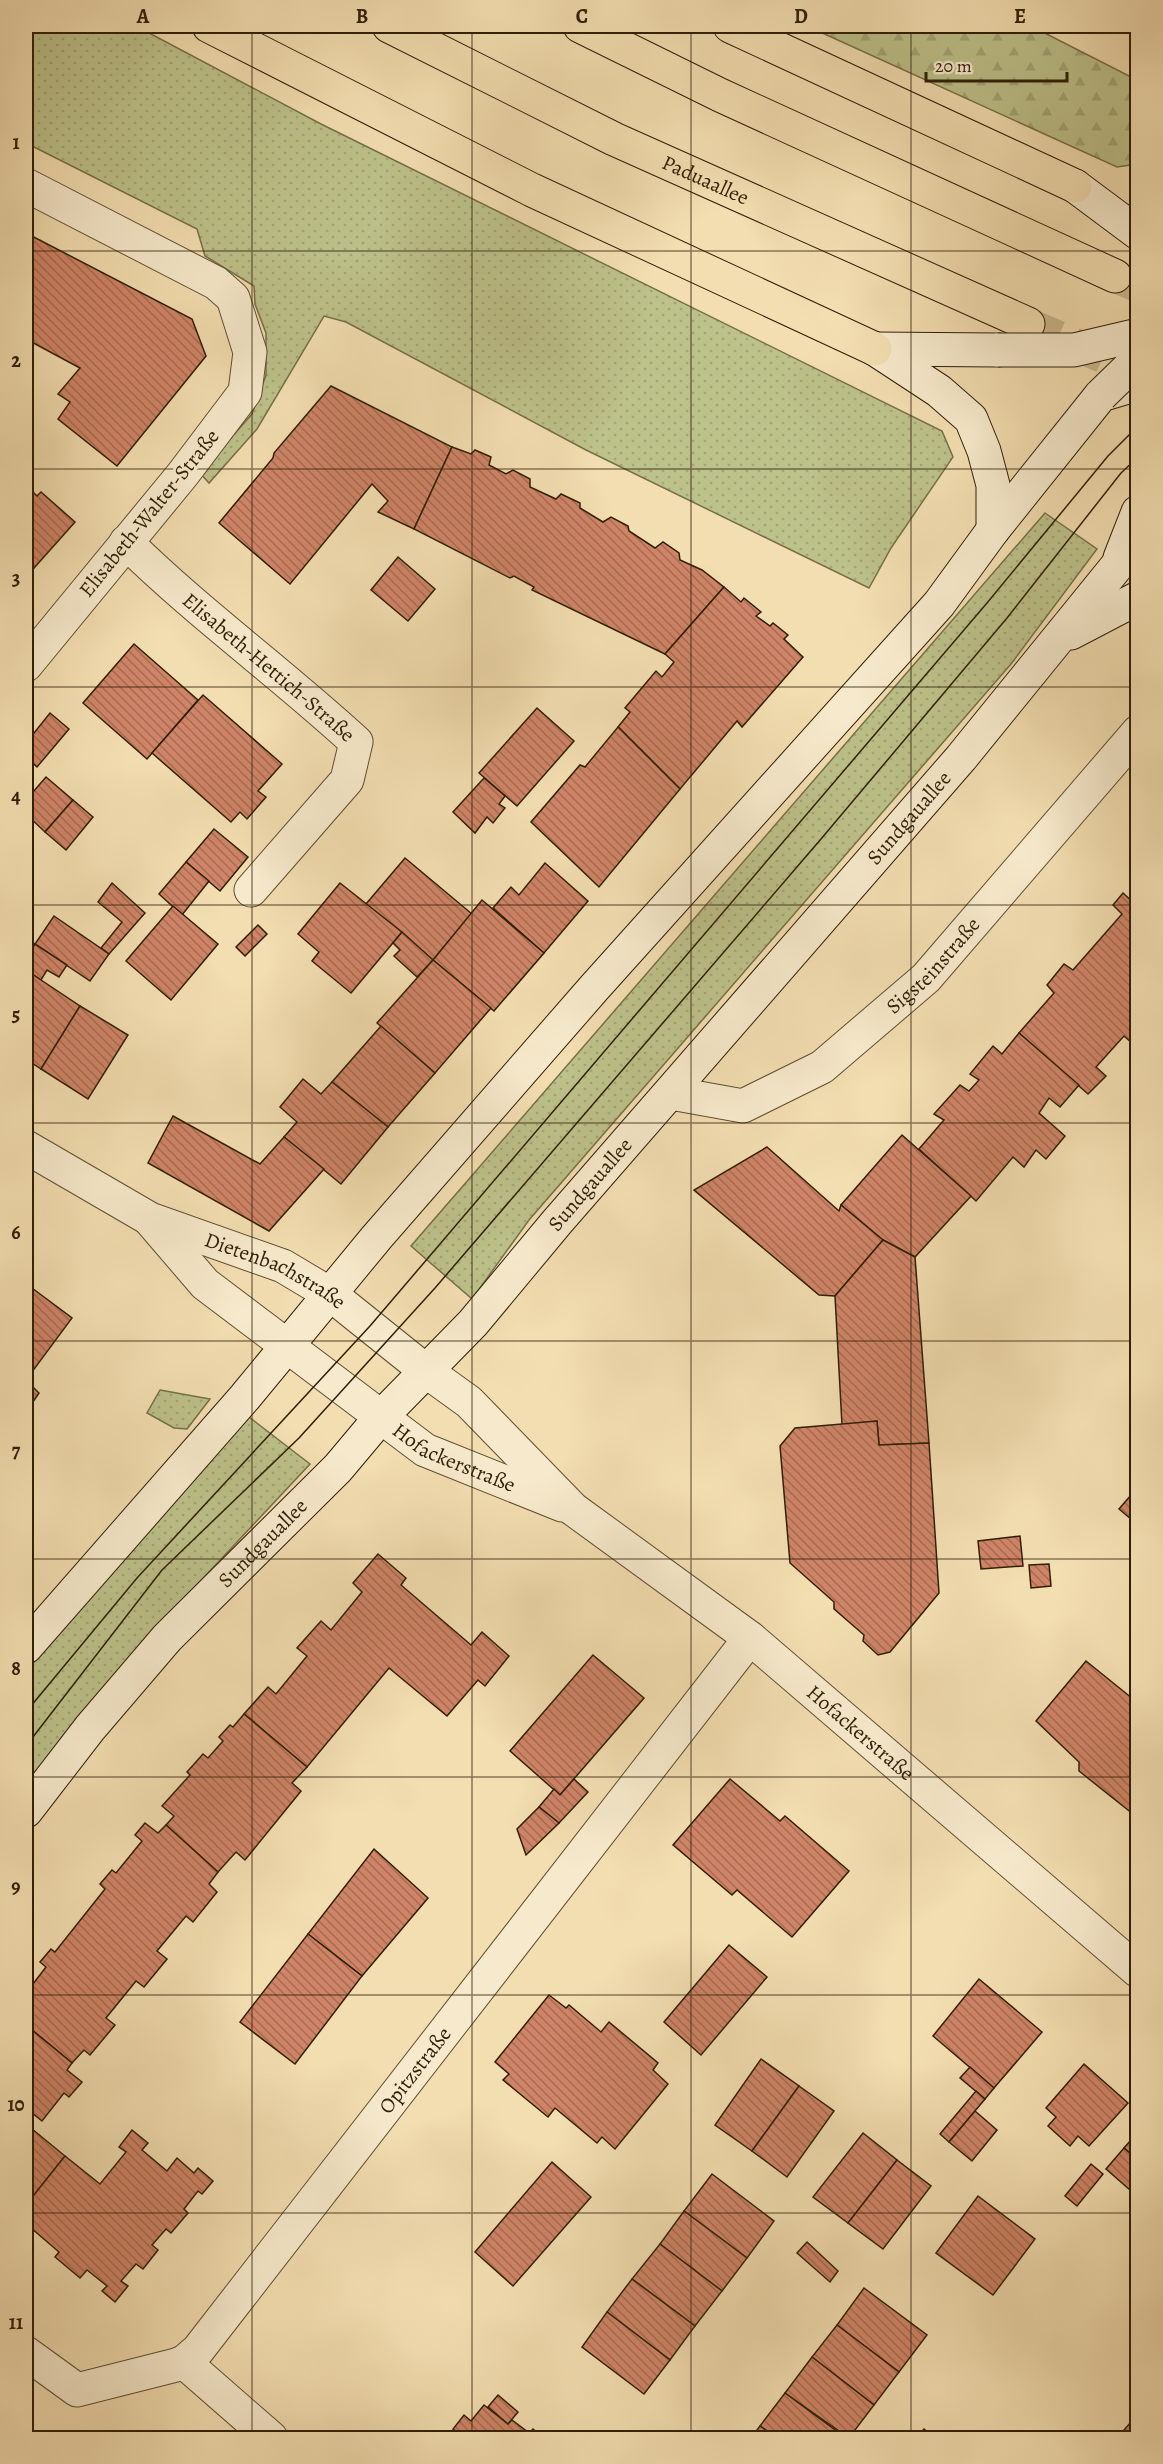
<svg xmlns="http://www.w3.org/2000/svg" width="1163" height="2464" font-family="Alegreya,serif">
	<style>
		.grass { fill: url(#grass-dots); stroke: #767048; stroke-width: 1.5 }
		.forest { fill: url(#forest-firs); stroke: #767048; stroke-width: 1.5 }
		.building { fill: url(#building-back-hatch); stroke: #2f1e07; stroke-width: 1.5 }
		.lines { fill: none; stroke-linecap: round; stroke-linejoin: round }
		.highway-tunnel { stroke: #ccb88f; stroke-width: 33; stroke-dasharray: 33 16; stroke-linecap: butt }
		.street-casing { stroke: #604e32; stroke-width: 35 }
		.secondary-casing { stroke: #2f1e07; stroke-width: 35 }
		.highway-casing { stroke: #2f1e07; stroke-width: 35 }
		.street { stroke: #f7eacc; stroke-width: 33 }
		.secondary { stroke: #f7eacc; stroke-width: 33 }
		.highway { stroke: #f3deb1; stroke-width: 33 }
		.tram { stroke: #2f1e07; stroke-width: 1.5 }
		.secondary-bridge-casing { stroke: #2f1e07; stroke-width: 35; stroke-linecap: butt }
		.secondary-bridge { stroke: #f7eacc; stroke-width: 33 }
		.grid { fill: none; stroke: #2f1e07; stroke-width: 1.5; stroke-opacity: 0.55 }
		.labels { text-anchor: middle; stroke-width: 6; stroke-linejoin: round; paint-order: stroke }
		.street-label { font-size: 21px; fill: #2f1e07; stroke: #f7eacc }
		.neatline { fill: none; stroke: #2f1e07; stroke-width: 2 }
		.grid-label { font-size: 20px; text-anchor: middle; font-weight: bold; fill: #2f1e07 }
	</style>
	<defs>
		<pattern id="grass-dots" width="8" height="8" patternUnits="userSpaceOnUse" patternTransform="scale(1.5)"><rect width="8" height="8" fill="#bdc18a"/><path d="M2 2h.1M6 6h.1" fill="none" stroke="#a3a576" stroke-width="1.8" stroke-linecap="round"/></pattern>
		<pattern id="forest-firs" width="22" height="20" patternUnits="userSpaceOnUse" patternTransform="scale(1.5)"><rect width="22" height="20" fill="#bdc18a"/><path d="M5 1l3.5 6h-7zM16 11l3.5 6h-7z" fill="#a3a576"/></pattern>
		<pattern id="building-back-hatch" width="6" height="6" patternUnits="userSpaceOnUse" patternTransform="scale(1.5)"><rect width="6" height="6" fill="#cf8467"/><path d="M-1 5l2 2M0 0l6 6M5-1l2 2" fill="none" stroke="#a86b53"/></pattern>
	</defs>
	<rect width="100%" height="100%" fill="#f3deb1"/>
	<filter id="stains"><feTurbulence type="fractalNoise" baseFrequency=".00333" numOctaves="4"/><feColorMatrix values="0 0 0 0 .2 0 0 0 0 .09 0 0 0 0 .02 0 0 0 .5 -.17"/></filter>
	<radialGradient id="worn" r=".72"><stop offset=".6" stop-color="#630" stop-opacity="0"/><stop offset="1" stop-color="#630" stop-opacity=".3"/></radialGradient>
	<!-- grass -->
	<g class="grass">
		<polygon points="26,26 136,26 321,124 942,431 953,457 891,548 869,588 586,450 346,322 324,316 257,429 209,483 200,473 252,414 266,375 266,333 255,304 254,286 205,256 197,229 26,143"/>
		<polygon points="1045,513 1097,549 1011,664 529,1220 472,1299 411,1246"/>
		<polygon points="160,1390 210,1399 187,1429 174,1428 147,1413"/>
		<polygon points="249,1417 310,1464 136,1650 26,1786 26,1671"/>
	</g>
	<!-- forest -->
	<polygon class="forest" points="807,26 1031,26 1137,80 1137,164 1117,167"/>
	<!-- building -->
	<g class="building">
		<polygon points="26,233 192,319 206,356 117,466 58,419 70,402 58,394 80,368 26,339"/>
		<polygon points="331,386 452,447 414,529 378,512 388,501 372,484 290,584 219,523 273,458 274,453"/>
		<polygon points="452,447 471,454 475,450 491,457 489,465 506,474 513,470 530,479 530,487 556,499 561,494 580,503 580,508 603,522 611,517 628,526 629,531 655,548 663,542 679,553 680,560 702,570 724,587 665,654 532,590 534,587 514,576 510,578 414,529"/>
		<polygon points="26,485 37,496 41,492 75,522 26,577"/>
		<polygon points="398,557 435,589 408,621 371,590"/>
		<polygon points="724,587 741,602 744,598 761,612 756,616 770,626 773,623 788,635 784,639 803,657 742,727 737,721 680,789 618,727 630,712 625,708 656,671 662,677 674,662 665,654"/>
		<polygon points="134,644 198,700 147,759 83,703"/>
		<polygon points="203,695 282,764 258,791 266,797 247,819 240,812 231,822 152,753"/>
		<polygon points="537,708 574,741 517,806 479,773"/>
		<polygon points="50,713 69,729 37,767 26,757 26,743"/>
		<polygon points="618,727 680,789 599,887 531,822 580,765 585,767"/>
		<polygon points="46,777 73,800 45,832 26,814 26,800"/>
		<polygon points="484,778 505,796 499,804 505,808 493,823 487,817 475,833 453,812"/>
		<polygon points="73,800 93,817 66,850 45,832"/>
		<polygon points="214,829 248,857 220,891 186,862"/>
		<polygon points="405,858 472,914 433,960 366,904"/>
		<polygon points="186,862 209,881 182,915 159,894"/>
		<polygon points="545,863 588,901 544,953 493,908 511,887 519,895"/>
		<polygon points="112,883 145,913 109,954 101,948 122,922 98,902"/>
		<polygon points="340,883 402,932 351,993 312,961 319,952 298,934"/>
		<polygon points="1123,893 1135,904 1138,901 1138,1021 1135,1024 1138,1026 1138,1039 1133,1044 1124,1036 1096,1067 1106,1076 1088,1094 1019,1033 1054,993 1047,985 1064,964 1073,970 1122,914 1113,905"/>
		<polygon points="482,900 544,953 494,1011 433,960"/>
		<polygon points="173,906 218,944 171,1000 126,961"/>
		<polygon points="54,916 109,954 90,981 35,944"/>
		<polygon points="258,925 267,934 245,956 236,947"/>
		<polygon points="402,932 433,960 417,977 394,956 400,950 393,943"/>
		<polygon points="26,938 35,944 26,958"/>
		<polygon points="35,944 67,965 59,977 47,970 41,980 26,970 26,958"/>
		<polygon points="433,960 491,1008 435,1073 377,1023"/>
		<polygon points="26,970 80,1006 41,1069 26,1059"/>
		<polygon points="80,1006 128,1035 88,1099 41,1069"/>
		<polygon points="381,1026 435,1073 388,1127 332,1082"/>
		<polygon points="1019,1033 1079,1085 1060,1107 1049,1098 1039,1113 1065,1136 1046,1159 1036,1150 1024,1167 1013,1157 976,1201 919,1149 944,1120 934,1114 960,1085 969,1091 979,1080 970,1074 993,1046 1002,1054"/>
		<polygon points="303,1079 321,1094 332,1082 388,1127 341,1184 284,1137 297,1122 280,1107"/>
		<polygon points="173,1116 260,1164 284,1137 324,1169 269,1231 148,1163"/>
		<polygon points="902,1135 971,1196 915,1257 883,1240 841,1205"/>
		<polygon points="767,1147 839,1211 841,1205 883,1240 835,1296 819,1295 694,1190"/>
		<polygon points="883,1240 915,1257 929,1443 879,1445 877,1421 842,1425 835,1296"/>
		<polygon points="32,1288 72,1318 26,1380 26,1297"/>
		<polygon points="26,1380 39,1393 26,1412"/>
		<polygon points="877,1421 879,1445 929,1443 939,1593 890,1652 878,1655 863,1641 864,1635 834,1609 834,1602 790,1563 780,1446 795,1428"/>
		<polygon points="1138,1487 1138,1525 1119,1509"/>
		<polygon points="1020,1536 1023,1566 981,1569 978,1541"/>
		<polygon points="378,1554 406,1578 401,1585 471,1645 482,1632 509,1656 485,1686 478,1680 447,1716 389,1668 307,1767 244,1714 268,1687 276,1694 307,1656 297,1648 321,1621 331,1630 362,1592 353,1583"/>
		<polygon points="1049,1564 1051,1586 1031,1588 1029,1565"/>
		<polygon points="593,1655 644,1698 560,1795 510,1751"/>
		<polygon points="1086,1661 1138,1703 1138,1818 1079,1771 1079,1762 1036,1721"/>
		<polygon points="244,1714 307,1767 292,1783 301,1791 245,1860 236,1852 218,1872 166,1825 174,1816 162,1806 190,1775 187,1772 203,1754 208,1758 223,1741 219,1737 230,1725 233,1727"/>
		<polygon points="574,1779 588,1792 559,1823 539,1807 554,1789 560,1795"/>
		<polygon points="730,1779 780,1821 785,1816 849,1871 792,1937 737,1890 732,1895 673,1845"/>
		<polygon points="539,1807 559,1823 526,1855 517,1829"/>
		<polygon points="145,1823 158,1833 166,1825 218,1872 209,1884 217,1892 193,1922 186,1916 157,1951 167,1959 144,1987 136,1981 106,2018 115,2025 90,2055 84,2050 72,2063 26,2025 26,1993 46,1967 40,1962 51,1949 55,1952 105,1889 100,1884 112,1870 116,1873 142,1841 135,1835"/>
		<polygon points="374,1849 428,1898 362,1976 308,1934"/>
		<polygon points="308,1934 362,1976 295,2064 240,2022"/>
		<polygon points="729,1945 767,1977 701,2055 664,2022"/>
		<polygon points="979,1979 1042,2032 994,2088 933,2036"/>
		<polygon points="549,1995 566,2008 569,2005 601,2032 609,2022 658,2063 653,2070 668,2084 615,2149 602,2137 597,2143 555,2108 548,2117 503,2080 509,2074 495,2062"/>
		<polygon points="26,2025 72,2063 67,2070 82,2082 69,2097 64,2093 42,2121 32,2113 26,2120"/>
		<polygon points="761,2059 799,2086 752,2151 715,2125"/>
		<polygon points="1084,2064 1128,2103 1089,2146 1078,2136 1070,2146 1048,2126 1056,2117 1046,2108"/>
		<polygon points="970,2067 994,2088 985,2099 960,2078"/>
		<polygon points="799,2086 834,2111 787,2177 752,2151"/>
		<polygon points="976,2091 985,2099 949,2142 940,2134"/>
		<polygon points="975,2111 997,2130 972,2161 949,2142"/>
		<polygon points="26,2124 65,2156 26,2205"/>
		<polygon points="132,2130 148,2143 142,2150 167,2171 177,2158 194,2173 198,2168 213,2181 202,2194 198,2191 184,2209 188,2213 171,2233 166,2229 152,2245 158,2250 143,2269 136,2264 121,2281 128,2286 115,2302 102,2291 107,2286 87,2270 80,2278 55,2257 59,2252 31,2228 26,2234 26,2205 65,2156 100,2184 126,2152 119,2147"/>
		<polygon points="1138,2132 1138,2160 1124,2148"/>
		<polygon points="863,2133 897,2160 848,2223 813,2197"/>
		<polygon points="1124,2148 1138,2160 1138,2181 1130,2190 1106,2169"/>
		<polygon points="897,2160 931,2186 883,2249 848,2223"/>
		<polygon points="552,2162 591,2197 513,2286 475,2252"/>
		<polygon points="1091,2164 1103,2174 1077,2206 1065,2196"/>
		<polygon points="712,2174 774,2221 747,2258 684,2211"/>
		<polygon points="978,2196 1035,2239 993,2295 936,2253"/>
		<polygon points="684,2211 747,2258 722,2291 660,2244"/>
		<polygon points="807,2242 838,2271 830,2282 797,2253"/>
		<polygon points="660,2244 722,2291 695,2326 632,2279"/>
		<polygon points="632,2279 695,2326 670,2360 607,2312"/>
		<polygon points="864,2288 927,2335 899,2372 837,2325"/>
		<polygon points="607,2312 670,2360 644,2394 582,2347"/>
		<polygon points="837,2325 899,2372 874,2405 812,2357"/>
		<polygon points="812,2357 874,2405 849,2438 785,2393"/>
		<polygon points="785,2393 846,2438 777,2438 760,2426"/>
		<polygon points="498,2395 518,2412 508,2424 488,2407"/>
		<polygon points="484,2405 508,2424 512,2420 529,2433 525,2438 460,2438 462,2436 453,2429 464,2415 471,2421"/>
		<polygon points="1131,2422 1138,2428 1138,2438 1117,2438"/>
		<polygon points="760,2426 777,2438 751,2438"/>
		<polygon points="533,2429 544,2438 525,2438"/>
		<polygon points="924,2429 936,2438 916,2438"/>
	</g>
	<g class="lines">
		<!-- highway-tunnel -->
		<g class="highway-tunnel">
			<polyline points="1115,276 1138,286"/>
			<polyline points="1028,324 1138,372"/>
		</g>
		<defs>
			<g id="street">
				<polyline points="26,185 216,283 233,298 250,352 245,392 183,474 26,665"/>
				<path id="s1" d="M 126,542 C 198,613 281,673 356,742 L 347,780 L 251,890"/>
				<path id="s2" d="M 671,1093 L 743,1106 L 822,1067 L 926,978 L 1138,732"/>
				<path id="s3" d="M 26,1147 L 150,1219 L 283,1266 L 330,1294 L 426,1371 L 469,1402 L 573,1509 L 750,1638 L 1138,1971"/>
				<path id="s4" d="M 151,1221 L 205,1284 L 425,1450 L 562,1505"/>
				<path id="s5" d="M 26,2353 L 77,2390 L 176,2365 L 184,2362 L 198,2350 L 750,1638"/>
				<polyline points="184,2362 271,2438"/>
			</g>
			<g id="secondary">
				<polyline points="1075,186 1138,233"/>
				<polyline points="875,349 939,391 971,419 984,451 993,485 993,530"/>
				<polyline points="875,349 998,350"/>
				<polyline points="1120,558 1138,512"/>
				<polyline points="1071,633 1138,598"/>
				<polyline points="26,1647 245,1397 377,1237 594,988 939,604 993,530 1101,395 1138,384"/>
				<path id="s6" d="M 26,1811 L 90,1728 L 167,1638 L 338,1468 L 380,1418 L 473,1323 L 557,1222 L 961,758 L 1138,540"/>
			</g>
			<g id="highway">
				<polyline points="209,26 532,190 875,349"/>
				<path id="s7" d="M 389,26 L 614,139 L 1028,324"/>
				<polyline points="580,26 720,95 1115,276"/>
				<polyline points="730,26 1075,186"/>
			</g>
		</defs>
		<!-- street casing -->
		<use href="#street" class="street-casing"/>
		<!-- secondary casing -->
		<use href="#secondary" class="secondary-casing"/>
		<!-- highway casing -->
		<use href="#highway" class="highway-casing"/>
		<!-- street -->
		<use href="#street" class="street"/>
		<!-- secondary -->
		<use href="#secondary" class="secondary"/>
		<!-- highway -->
		<use href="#highway" class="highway"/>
		<!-- tram -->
		<g class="tram">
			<polyline points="26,1712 137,1578 370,1326 987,603 1108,456 1138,426"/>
			<polyline points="26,1746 162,1570 299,1438 435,1288 821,839 1007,618 1121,473 1138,457"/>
		</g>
		<defs>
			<g id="secondary-bridge">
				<polyline points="998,350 1074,350 1138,335"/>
				<polyline points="1101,395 1138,359"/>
			</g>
		</defs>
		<!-- secondary-bridge casing -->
		<use href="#secondary-bridge" class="secondary-bridge-casing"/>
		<!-- secondary-bridge -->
		<use href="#secondary-bridge" class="secondary-bridge"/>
	</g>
	<!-- grid -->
	<path class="grid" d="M 252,26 L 252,2438M 472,26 L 472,2438M 691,26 L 691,2438M 911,26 L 911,2438M 26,251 L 1138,251M 26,469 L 1138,469M 26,687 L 1138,687M 26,905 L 1138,905M 26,1123 L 1138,1123M 26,1341 L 1138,1341M 26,1559 L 1138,1559M 26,1777 L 1138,1777M 26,1995 L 1138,1995M 26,2213 L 1138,2213"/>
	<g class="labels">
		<!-- street labels -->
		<g class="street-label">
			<text dy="7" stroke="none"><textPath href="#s7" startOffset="352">Paduaallee</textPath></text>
			<text transform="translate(149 513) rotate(-51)" y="7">Elisabeth-Walter-Straße</text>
			<text dy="7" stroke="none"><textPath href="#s1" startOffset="190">Elisabeth-Hettich-Straße</textPath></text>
			<text dy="7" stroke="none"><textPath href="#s6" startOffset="1330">Sundgauallee</textPath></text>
			<text dy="7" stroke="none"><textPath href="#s2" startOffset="312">Sigsteinstraße</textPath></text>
			<text dy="7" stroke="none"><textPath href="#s6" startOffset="844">Sundgauallee</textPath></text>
			<text dy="7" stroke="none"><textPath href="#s3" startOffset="279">Dietenbachstraße</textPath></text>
			<text dy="7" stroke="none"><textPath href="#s4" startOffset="388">Hofackerstraße</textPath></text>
			<text dy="7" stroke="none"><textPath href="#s6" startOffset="358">Sundgauallee</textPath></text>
			<text dy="7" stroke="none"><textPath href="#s3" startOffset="1029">Hofackerstraße</textPath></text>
			<text dy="7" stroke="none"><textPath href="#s5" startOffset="546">Opitzstraße</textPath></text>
		</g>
	</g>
	<!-- margin -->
	<rect width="1163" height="2464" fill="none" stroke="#f3deb1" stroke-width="66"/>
	<!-- scale -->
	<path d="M926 72v9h141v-9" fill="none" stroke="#2f1e07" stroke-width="3"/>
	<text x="935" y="72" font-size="18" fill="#2f1e07" stroke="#f7eacc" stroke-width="4.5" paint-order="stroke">20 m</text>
	<rect x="33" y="33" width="1097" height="2398" class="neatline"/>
	<g class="grid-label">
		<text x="143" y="23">A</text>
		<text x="362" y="23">B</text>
		<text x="582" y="23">C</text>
		<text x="801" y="23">D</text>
		<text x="1020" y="23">E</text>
		<text x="16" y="149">1</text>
		<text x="16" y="367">2</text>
		<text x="16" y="585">3</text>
		<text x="16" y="803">4</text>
		<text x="16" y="1021">5</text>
		<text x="16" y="1239">6</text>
		<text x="16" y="1457">7</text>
		<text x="16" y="1675">8</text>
		<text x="16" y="1893">9</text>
		<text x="16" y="2111">10</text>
		<text x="16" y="2329">11</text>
	</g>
	<rect width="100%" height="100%" filter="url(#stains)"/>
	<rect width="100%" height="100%" fill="url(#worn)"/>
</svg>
